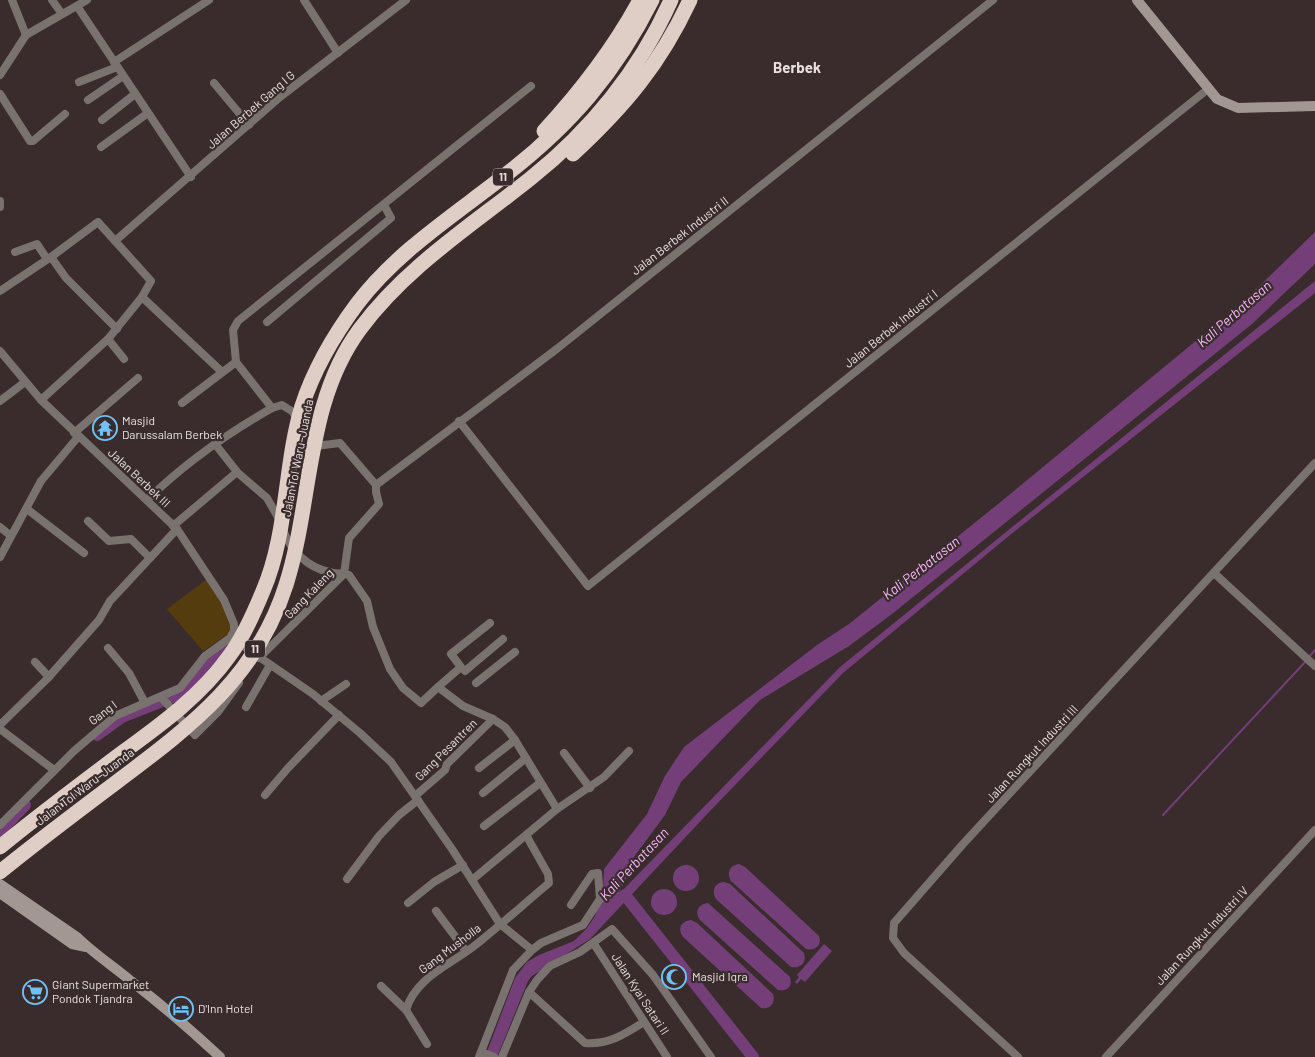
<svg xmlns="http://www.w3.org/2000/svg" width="1315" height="1057" font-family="Barlow,sans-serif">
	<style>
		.green { fill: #553c0f }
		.water { fill: #743f79 }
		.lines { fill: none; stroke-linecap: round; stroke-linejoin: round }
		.stream { stroke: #743f79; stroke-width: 2 }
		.river { stroke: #743f79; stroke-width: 12 }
		.street { stroke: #79726f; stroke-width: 8 }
		.secondary { stroke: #a29792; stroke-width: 10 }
		.highway { stroke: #decec6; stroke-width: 15 }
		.labels { text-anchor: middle; stroke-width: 4.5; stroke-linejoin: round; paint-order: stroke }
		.shield { fill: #3a2c2c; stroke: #b5aaaa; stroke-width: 1 }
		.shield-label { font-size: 11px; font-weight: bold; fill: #eae0e0 }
		.street-label { font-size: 12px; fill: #eae0e0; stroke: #3a2c2c }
		.poi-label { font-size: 12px; fill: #eae0e0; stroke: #3a2c2c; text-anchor: start }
		.water-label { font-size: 14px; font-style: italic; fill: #f9bafd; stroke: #3a2c2c }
		.quarter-label { font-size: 15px; font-weight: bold; fill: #eae0e0; stroke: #3a2c2c }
	</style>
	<rect width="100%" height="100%" fill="#3a2c2c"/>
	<!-- green -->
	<polygon class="green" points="206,580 228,611 232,629 228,634 203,651 167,609"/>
	<!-- water -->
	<g class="water">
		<polygon points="1315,232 1315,264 1252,324 892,614 849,646 760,700 681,782 665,815 614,884 620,893 840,667 1315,281 1315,293 1010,535 843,673 710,811 590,939 532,976 528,981 497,1057 485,1057 515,978 527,962 539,955 574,941 587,928 595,916 603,890 604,869 647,814 665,776 684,747 817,645 849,624 1003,500 1243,302"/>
		<path d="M 739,864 L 745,867 L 819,936 C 822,945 816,951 806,949 L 731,881 C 726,873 730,865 739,864 Z"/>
		<circle cx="686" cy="878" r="13"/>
		<path d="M 724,882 L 730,884 L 804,953 C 807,962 801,969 791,967 L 716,899 C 711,891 715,882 724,882 Z"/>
		<circle cx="664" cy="902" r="13"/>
		<path d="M 708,903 L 790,977 C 793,986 787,992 778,990 L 700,920 C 694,912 698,904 708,903 Z"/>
		<path d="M 691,920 L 697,923 L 773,994 C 776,1003 770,1010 761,1008 L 683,937 C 677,929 681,921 691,920 Z"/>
		<polygon points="824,944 832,951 805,982 801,979 797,984 795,982 799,977 797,975"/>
	</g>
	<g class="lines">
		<!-- stream -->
		<g class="stream">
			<polyline points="1309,657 1315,650"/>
			<polyline points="1163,815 1306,661"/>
		</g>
		<!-- river -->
		<g class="river">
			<polyline points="97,735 122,717 185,692 205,664 222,650"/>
			<polyline points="0,831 25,805"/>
			<polyline points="625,895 753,1057"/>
			<polyline points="608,901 628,861"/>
		</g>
		<!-- street -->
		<g class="street">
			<polyline points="12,0 26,35"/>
			<polyline points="52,0 62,14"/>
			<polyline points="304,0 338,53"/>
			<polyline points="77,6 191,177"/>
			<polyline points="114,62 209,0"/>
			<polyline points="0,75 26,35 87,0"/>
			<polyline points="79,82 117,67"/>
			<polyline points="214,83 249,125"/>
			<polyline points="0,94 30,141 33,141 65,114"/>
			<polyline points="88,100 123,76"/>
			<polyline points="102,120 135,94"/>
			<polyline points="101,147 148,113"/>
			<polyline points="0,201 0,207"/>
			<polyline points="115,241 280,97 406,0"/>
			<polyline points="15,252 37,244 47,259"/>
			<polyline points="51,257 98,222 151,281 142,297 222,372"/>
			<polyline points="0,291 51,257 66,278 117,329"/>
			<polyline points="267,322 391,218 384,205"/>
			<polyline points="108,339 124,359"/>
			<polyline points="0,351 41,400 177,529 224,600 234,624 234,631 230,638 205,656 180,688 115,716 74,751 0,825"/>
			<polyline points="236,362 233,330 238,321 531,86"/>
			<polyline points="236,362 272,408"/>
			<polyline points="41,400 108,339 142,297"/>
			<polyline points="0,401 25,382"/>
			<polyline points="182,403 236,362"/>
			<polyline points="459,421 588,586 1208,89"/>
			<polyline points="74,433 138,378"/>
			<polyline points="215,444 238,473 267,498 279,519"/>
			<polyline points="291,449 340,443 376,485"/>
			<polyline points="376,485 558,348 993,0"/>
			<path d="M 147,500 C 184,464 228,433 272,408 L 282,405 L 293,412 L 295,416 L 295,421"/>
			<polyline points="27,509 84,553"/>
			<polyline points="88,521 109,541 131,539 150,558"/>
			<polyline points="173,526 237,472"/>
			<polyline points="0,527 11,536"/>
			<path d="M 283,530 C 291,551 307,567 329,572 C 336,574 343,573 349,575 L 367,601 L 373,627 L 390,669 L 403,688 L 421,703 L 438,687 L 463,706 L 493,719 L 505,727 L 515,740 L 557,809"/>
			<polyline points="0,557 41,481 78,437"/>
			<polyline points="1214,573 1315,666"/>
			<polyline points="236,641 313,694 360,733 391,762 452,849 500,924 532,950"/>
			<polyline points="108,648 129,673 145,703"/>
			<polyline points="259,658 344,574 349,538 379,504 376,492 376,485"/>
			<polyline points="35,662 49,677"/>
			<polyline points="465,671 503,639"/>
			<polyline points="476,683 515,652"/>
			<polyline points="438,687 461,667 451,654 490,623"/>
			<polyline points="161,697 195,735 218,712 239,683"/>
			<polyline points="321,701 346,684"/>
			<polyline points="246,707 270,665"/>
			<polyline points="0,725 47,679 99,620 110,601 177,529"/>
			<polyline points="0,729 54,770"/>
			<polyline points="564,753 590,788"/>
			<polyline points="479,768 515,740"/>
			<polyline points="483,793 526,758"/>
			<polyline points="265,795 288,768 339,715"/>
			<polyline points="415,796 445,770 447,764 493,719"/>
			<polyline points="484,826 540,783"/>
			<polyline points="347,879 379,836 399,815 418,800"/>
			<polyline points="472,880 557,809 604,777 629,751"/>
			<polyline points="408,903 434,882 463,865"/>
			<polyline points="436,911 466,951"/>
			<polyline points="594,944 667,1057"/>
			<polyline points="381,986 406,1010"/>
			<path d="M 529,992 L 585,1043 C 609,1045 625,1034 644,1022"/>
			<path d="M 427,1044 L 406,1010 C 416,976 453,964 478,943 C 502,924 525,903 549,883 L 548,874 L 526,835"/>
			<polyline points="481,1052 494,1057"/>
			<polyline points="479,1057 513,970 532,950 541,943 583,925 600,899 598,873 592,874 571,905"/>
			<polyline points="502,1057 529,992 537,980 550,966 580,952 612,929 653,975 711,1057"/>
			<polyline points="1018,1057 904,953 893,938 894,923 963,844 1315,463"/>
			<polyline points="1106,1057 1315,830"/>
		</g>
		<!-- secondary -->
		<g class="secondary">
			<polyline points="1137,0 1217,99 1238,108 1315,106"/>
			<path d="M 0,884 L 77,937 C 93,953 113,966 131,981 C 162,1005 191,1030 220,1057"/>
			<polyline points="0,893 72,944 86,947"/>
		</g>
		<!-- highway -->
		<g class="highway">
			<path d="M 544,131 C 581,91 614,48 640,0"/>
			<path d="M 573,154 C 625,106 660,64 690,0"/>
			<path d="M 0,847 C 39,815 79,785 119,755 C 159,726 201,696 230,655 C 244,636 254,613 263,591 C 288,533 284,466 302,406 C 314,369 334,335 357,304 C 397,251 456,214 508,173 C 571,124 616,72 652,0"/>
			<path d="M 0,872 C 38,841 78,811 118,781 C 191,726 257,677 286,585 C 313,500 305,403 360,329 C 406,267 471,226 531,178 C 590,131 640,70 671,0"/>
		</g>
	</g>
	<!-- icons -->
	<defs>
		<symbol id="temple-ring" viewBox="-11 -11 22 22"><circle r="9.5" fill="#3a2c2c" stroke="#72c1f5" stroke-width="1.5"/><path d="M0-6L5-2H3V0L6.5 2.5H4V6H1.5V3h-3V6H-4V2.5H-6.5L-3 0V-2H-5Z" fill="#72c1f5"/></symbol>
		<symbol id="mosque-ring" viewBox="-11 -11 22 22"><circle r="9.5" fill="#3a2c2c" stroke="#72c1f5" stroke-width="1.5"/><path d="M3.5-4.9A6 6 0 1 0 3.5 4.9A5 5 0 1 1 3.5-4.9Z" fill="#72c1f5"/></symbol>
		<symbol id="supermarket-ring" viewBox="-11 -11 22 22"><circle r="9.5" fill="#3a2c2c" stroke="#72c1f5" stroke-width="1.5"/><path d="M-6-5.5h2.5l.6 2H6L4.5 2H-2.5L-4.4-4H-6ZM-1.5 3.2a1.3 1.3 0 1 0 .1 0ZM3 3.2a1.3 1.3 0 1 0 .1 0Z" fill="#72c1f5"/></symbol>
		<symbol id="hotel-ring" viewBox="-11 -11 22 22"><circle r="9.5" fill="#3a2c2c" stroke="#72c1f5" stroke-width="1.5"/><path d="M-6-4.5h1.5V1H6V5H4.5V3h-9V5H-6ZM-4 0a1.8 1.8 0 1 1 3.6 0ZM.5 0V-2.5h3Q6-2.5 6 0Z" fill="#72c1f5"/></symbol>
	</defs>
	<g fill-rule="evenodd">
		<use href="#temple-ring" x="91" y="414" width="28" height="28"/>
		<use href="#mosque-ring" x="660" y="963" width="28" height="28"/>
		<use href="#supermarket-ring" x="21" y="978" width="28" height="28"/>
		<use href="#hotel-ring" x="167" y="995" width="28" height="28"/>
	</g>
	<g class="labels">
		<!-- shield labels -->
		<g class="shield">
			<rect x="493" y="168.5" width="20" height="17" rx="4"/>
			<rect x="245" y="640.5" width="20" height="17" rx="4"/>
		</g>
		<g class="shield-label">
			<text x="503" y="181">11</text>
			<text x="255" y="653">11</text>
		</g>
		<!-- street labels -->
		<g class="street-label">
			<text transform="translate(251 110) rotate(-41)" y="4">Jalan Berbek Gang I G</text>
			<text transform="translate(680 236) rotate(-38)" y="4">Jalan Berbek Industri II</text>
			<text transform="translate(891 329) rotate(-39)" y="4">Jalan Berbek Industri I</text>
			<text transform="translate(298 458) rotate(-79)" y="4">Jalan Tol Waru–Juanda</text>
			<text transform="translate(139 478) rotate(43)" y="4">Jalan Berbek III</text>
			<text transform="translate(309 594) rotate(-46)" y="4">Gang Kaleng</text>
			<text transform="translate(103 713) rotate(-37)" y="4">Gang I</text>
			<text transform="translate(446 750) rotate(-45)" y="4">Gang Pesantren</text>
			<text transform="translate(1032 754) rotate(-47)" y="4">Jalan Rungkut Industri III</text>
			<text transform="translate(85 787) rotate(-37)" y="4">Jalan Tol Waru–Juanda</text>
			<text transform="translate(1202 936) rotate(-47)" y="4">Jalan Rungkut Industri IV</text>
			<text transform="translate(450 949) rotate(-37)" y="4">Gang Musholla</text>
			<text transform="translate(640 994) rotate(57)" y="4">Jalan Kyai Satari II</text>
		</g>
		<!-- poi labels -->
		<g class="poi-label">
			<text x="122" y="425">Masjid<tspan x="122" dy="14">Darussalam Berbek</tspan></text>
			<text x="692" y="981">Masjid Iqra</text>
			<text x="52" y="989">Giant Supermarket<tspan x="52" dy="14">Pondok Tjandra</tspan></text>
			<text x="198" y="1013">D'Inn Hotel</text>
		</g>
		<!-- water labels -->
		<g class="water-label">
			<text transform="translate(1234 314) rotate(-41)" y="5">Kali Perbatasan</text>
			<text transform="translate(921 568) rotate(-38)" y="5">Kali Perbatasan</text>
			<text transform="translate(634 864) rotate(-47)" y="5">Kali Perbatasan</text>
		</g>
		<!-- quarter labels -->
		<g class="quarter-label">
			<text x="797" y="73">Berbek</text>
		</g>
	</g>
</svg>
